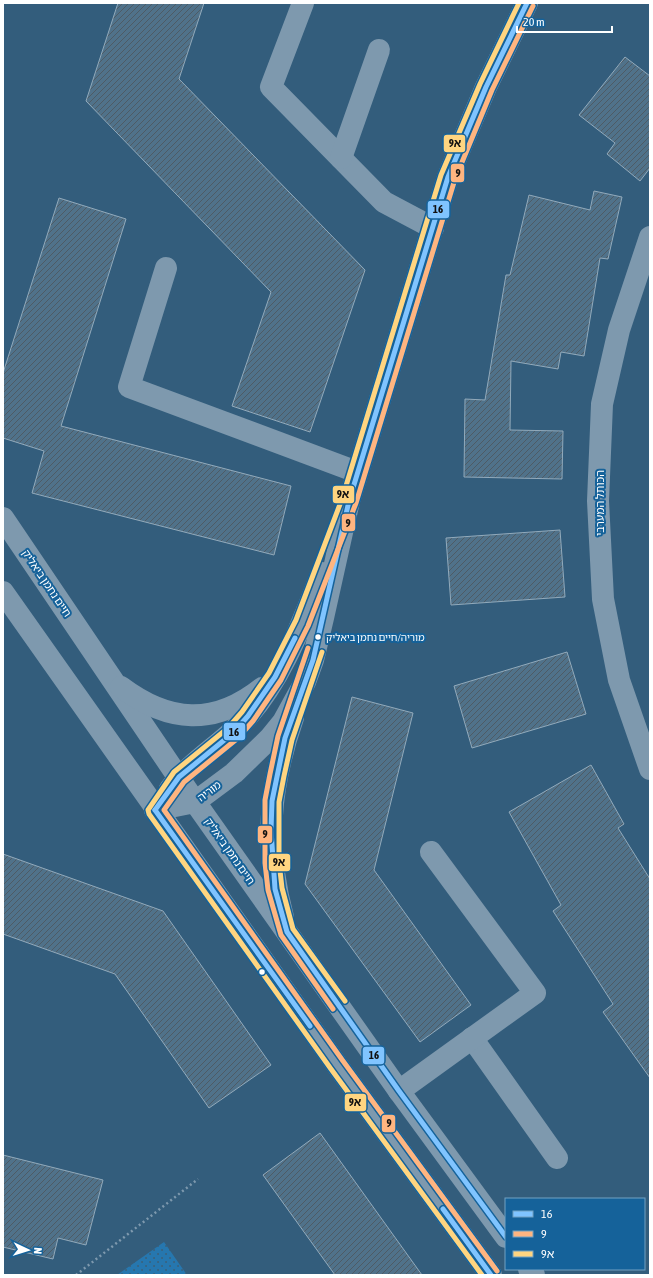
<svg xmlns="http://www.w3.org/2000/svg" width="653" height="1278" font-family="'Asap Condensed','Noto Sans Hebrew',sans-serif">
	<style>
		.grass { fill: url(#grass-dots) }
		.building { fill: url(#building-hatch); stroke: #92aabb }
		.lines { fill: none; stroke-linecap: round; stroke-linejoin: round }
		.path { stroke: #7e99ae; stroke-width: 2.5; stroke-dasharray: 2 3; stroke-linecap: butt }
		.minor { stroke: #7e99ae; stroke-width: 22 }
		.bus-1-casing { stroke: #15629a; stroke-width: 8 }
		.bus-2-casing { stroke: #15629a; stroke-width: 8 }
		.bus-3-casing { stroke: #15629a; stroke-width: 8 }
		.bus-1 { stroke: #80c4ff; stroke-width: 5 }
		.bus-2 { stroke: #ffb580; stroke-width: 5 }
		.bus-3 { stroke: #ffd580; stroke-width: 5 }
		.bus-dot { fill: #fff; stroke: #15629a; stroke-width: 1.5 }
		.labels { text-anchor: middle; stroke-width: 4; stroke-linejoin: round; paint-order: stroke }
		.bus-label { font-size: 10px; fill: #fff; stroke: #15629a; text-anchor: start }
		.street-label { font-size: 11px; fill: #fff; stroke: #15629a }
		.line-badge { stroke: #15629a; stroke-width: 1.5 }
		.pale-badge-label { font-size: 11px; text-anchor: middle; font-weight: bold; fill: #111 }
	</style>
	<defs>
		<pattern id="grass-dots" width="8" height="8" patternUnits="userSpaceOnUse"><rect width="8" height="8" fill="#2677af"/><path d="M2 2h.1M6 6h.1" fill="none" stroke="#3b5f79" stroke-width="1.8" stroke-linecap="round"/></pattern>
		<pattern id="building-hatch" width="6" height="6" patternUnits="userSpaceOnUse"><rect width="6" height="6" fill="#50728a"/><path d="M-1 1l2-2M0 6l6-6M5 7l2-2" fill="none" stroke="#4e5b65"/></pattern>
	</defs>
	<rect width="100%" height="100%" fill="#335d7c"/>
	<!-- grass -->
	<polygon class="grass" points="164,1242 187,1275 117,1275"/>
	<!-- building -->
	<g class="building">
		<polygon points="118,3 204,3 179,79 365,270 310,432 232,406 271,292 86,101"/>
		<polygon points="625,57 650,76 650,168 640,181 607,154 615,143 579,115"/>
		<polygon points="594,191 622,197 608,259 600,258 584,356 561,352 558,369 511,361 510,430 563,431 562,479 464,477 465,399 485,400 506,275 510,275 529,195 590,210"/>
		<polygon points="59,198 126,219 61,426 291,486 274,555 32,493 44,451 3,438 3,373"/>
		<polygon points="560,530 565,597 451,605 446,538"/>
		<polygon points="567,652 586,714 472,748 454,686"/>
		<polygon points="352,697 413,713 374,870 471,1005 420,1042 305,884"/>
		<polygon points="591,765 624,824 618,828 650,879 650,1078 603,1012 613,1004 553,911 561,905 509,812"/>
		<polygon points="3,854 163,911 271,1065 209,1108 115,974 3,934"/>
		<polygon points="320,1133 422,1275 335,1275 263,1175"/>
		<polygon points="3,1155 103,1180 86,1245 58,1238 53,1259 3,1247"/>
	</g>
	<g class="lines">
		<!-- path -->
		<polyline class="path" points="76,1275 198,1179"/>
		<!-- minor -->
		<g class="minor">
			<polyline points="303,3 271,87 384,202 433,228"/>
			<polyline points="341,158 379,50"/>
			<polyline points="650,237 619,330 602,404 598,501 603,599 619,680 650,769"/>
			<polyline points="166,268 129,387 357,472"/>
			<polyline points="3,518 195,802 399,1091 506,1237"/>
			<polyline points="3,592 337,1065 491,1275"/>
			<path d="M 121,687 C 169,723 214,726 262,688"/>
			<path d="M 170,789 C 191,761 224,743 248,716 C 284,675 302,622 322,573"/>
			<polyline points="155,810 195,802 234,773 270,738 283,722 305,682 313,660 323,618 349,501 448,177 486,87 527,3"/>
			<path d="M 283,917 C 264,846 269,787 293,718"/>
			<polyline points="472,1038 557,1158"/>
			<polyline points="399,1091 535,993 431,852"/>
			<polyline points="529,1269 534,1275"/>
		</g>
		<defs>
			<g id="bus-1">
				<polyline points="155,810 179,777 233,733 248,716 275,677 295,638"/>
				<polyline points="155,810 310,1026"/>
				<polyline points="443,1209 491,1275"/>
				<polyline points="506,1237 399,1091 287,932 275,889 271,830 272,801 285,738 313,660 349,501 448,177 486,87 527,3"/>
			</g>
			<g id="bus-2">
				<polyline points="308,648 278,736 270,774 265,800 265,863 268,890 281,935 333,1009"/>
				<polyline points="497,1271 343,1061 164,810 184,782 238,738 253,721 281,680 308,626 356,503 455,179 492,90 533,6"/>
			</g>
			<g id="bus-3">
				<polyline points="322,652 292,740 284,776 279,802 279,862 282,888 293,929 345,1001"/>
				<polyline points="482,1275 331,1069 149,814 148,810 174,772 228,728 242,712 269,673 296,620 342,499 441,175 480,84 519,3"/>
			</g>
		</defs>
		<!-- bus-1 casing -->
		<use href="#bus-1" class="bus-1-casing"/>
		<!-- bus-2 casing -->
		<use href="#bus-2" class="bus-2-casing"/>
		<!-- bus-3 casing -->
		<use href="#bus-3" class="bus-3-casing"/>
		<!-- bus-1 -->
		<use href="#bus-1" class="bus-1"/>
		<!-- bus-2 -->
		<use href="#bus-2" class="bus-2"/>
		<!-- bus-3 -->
		<use href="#bus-3" class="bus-3"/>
	</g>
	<!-- markers -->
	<g class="bus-dot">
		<circle cx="318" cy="637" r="3.5"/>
		<circle cx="262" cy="972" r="3.5"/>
	</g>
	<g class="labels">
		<!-- bus labels -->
		<g class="bus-label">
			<text x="326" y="641">מוריה/חיים נחמן ביאליק</text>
		</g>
		<!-- street labels -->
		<g class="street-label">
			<text transform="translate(600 503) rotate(-90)" y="4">הכותל המערבי</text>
			<text transform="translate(47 583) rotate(56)" y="4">חיים נחמן ביאליק</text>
			<text transform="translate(209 791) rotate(-37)" y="4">מוריה</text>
			<text transform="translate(230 851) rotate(55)" y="4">חיים נחמן ביאליק</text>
		</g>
	</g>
	<g class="line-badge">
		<rect x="443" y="134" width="23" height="19" rx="4" fill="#ffd580"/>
		<rect x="450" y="163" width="15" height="20" rx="4" fill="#ffb580"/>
		<rect x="427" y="200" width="23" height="19" rx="4" fill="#80c4ff"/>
		<rect x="332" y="485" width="23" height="19" rx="4" fill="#ffd580"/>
		<rect x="341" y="513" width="15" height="19" rx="4" fill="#ffb580"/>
		<rect x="223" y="722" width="23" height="19" rx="4" fill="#80c4ff"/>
		<rect x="257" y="825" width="16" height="19" rx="4" fill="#ffb580"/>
		<rect x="268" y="853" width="23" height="19" rx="4" fill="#ffd580"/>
		<rect x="362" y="1046" width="23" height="19" rx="4" fill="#80c4ff"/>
		<rect x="344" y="1093" width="23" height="19" rx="4" fill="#ffd580"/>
		<rect x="381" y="1114" width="15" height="19" rx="4" fill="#ffb580"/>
	</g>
	<g class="pale-badge-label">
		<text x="455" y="147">9א</text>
		<text x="458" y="177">9</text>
		<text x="438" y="213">16</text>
		<text x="343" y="498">9א</text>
		<text x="348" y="527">9</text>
		<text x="234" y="736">16</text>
		<text x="265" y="838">9</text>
		<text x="279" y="866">9א</text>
		<text x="374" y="1059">16</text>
		<text x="355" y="1106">9א</text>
		<text x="389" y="1127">9</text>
	</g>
	<!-- border -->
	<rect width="653" height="1278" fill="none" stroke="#ffffff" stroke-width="8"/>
	<!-- legend -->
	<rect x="505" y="1198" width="140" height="72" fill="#15629a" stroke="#73a1c2"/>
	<rect x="513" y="1211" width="20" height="6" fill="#80c4ff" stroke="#73a1c2"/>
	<text x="541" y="1218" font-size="12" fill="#ffffff">16</text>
	<rect x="513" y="1231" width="20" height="6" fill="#ffb580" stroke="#73a1c2"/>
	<text x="541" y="1238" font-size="12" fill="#ffffff">9</text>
	<rect x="513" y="1251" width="20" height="6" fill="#ffd580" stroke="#73a1c2"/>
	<text x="541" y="1258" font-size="12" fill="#ffffff">9א</text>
	<!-- north arrow -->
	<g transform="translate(28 1250) rotate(94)" stroke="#15629a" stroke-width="3" paint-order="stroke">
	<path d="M0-3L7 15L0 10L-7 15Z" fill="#ffffff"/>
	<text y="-6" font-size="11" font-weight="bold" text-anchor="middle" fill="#ffffff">N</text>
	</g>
	<!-- scale -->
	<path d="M517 26v6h95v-6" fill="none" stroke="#ffffff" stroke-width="2"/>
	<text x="523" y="26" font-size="12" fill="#ffffff" stroke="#15629a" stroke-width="3" paint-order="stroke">20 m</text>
</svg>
